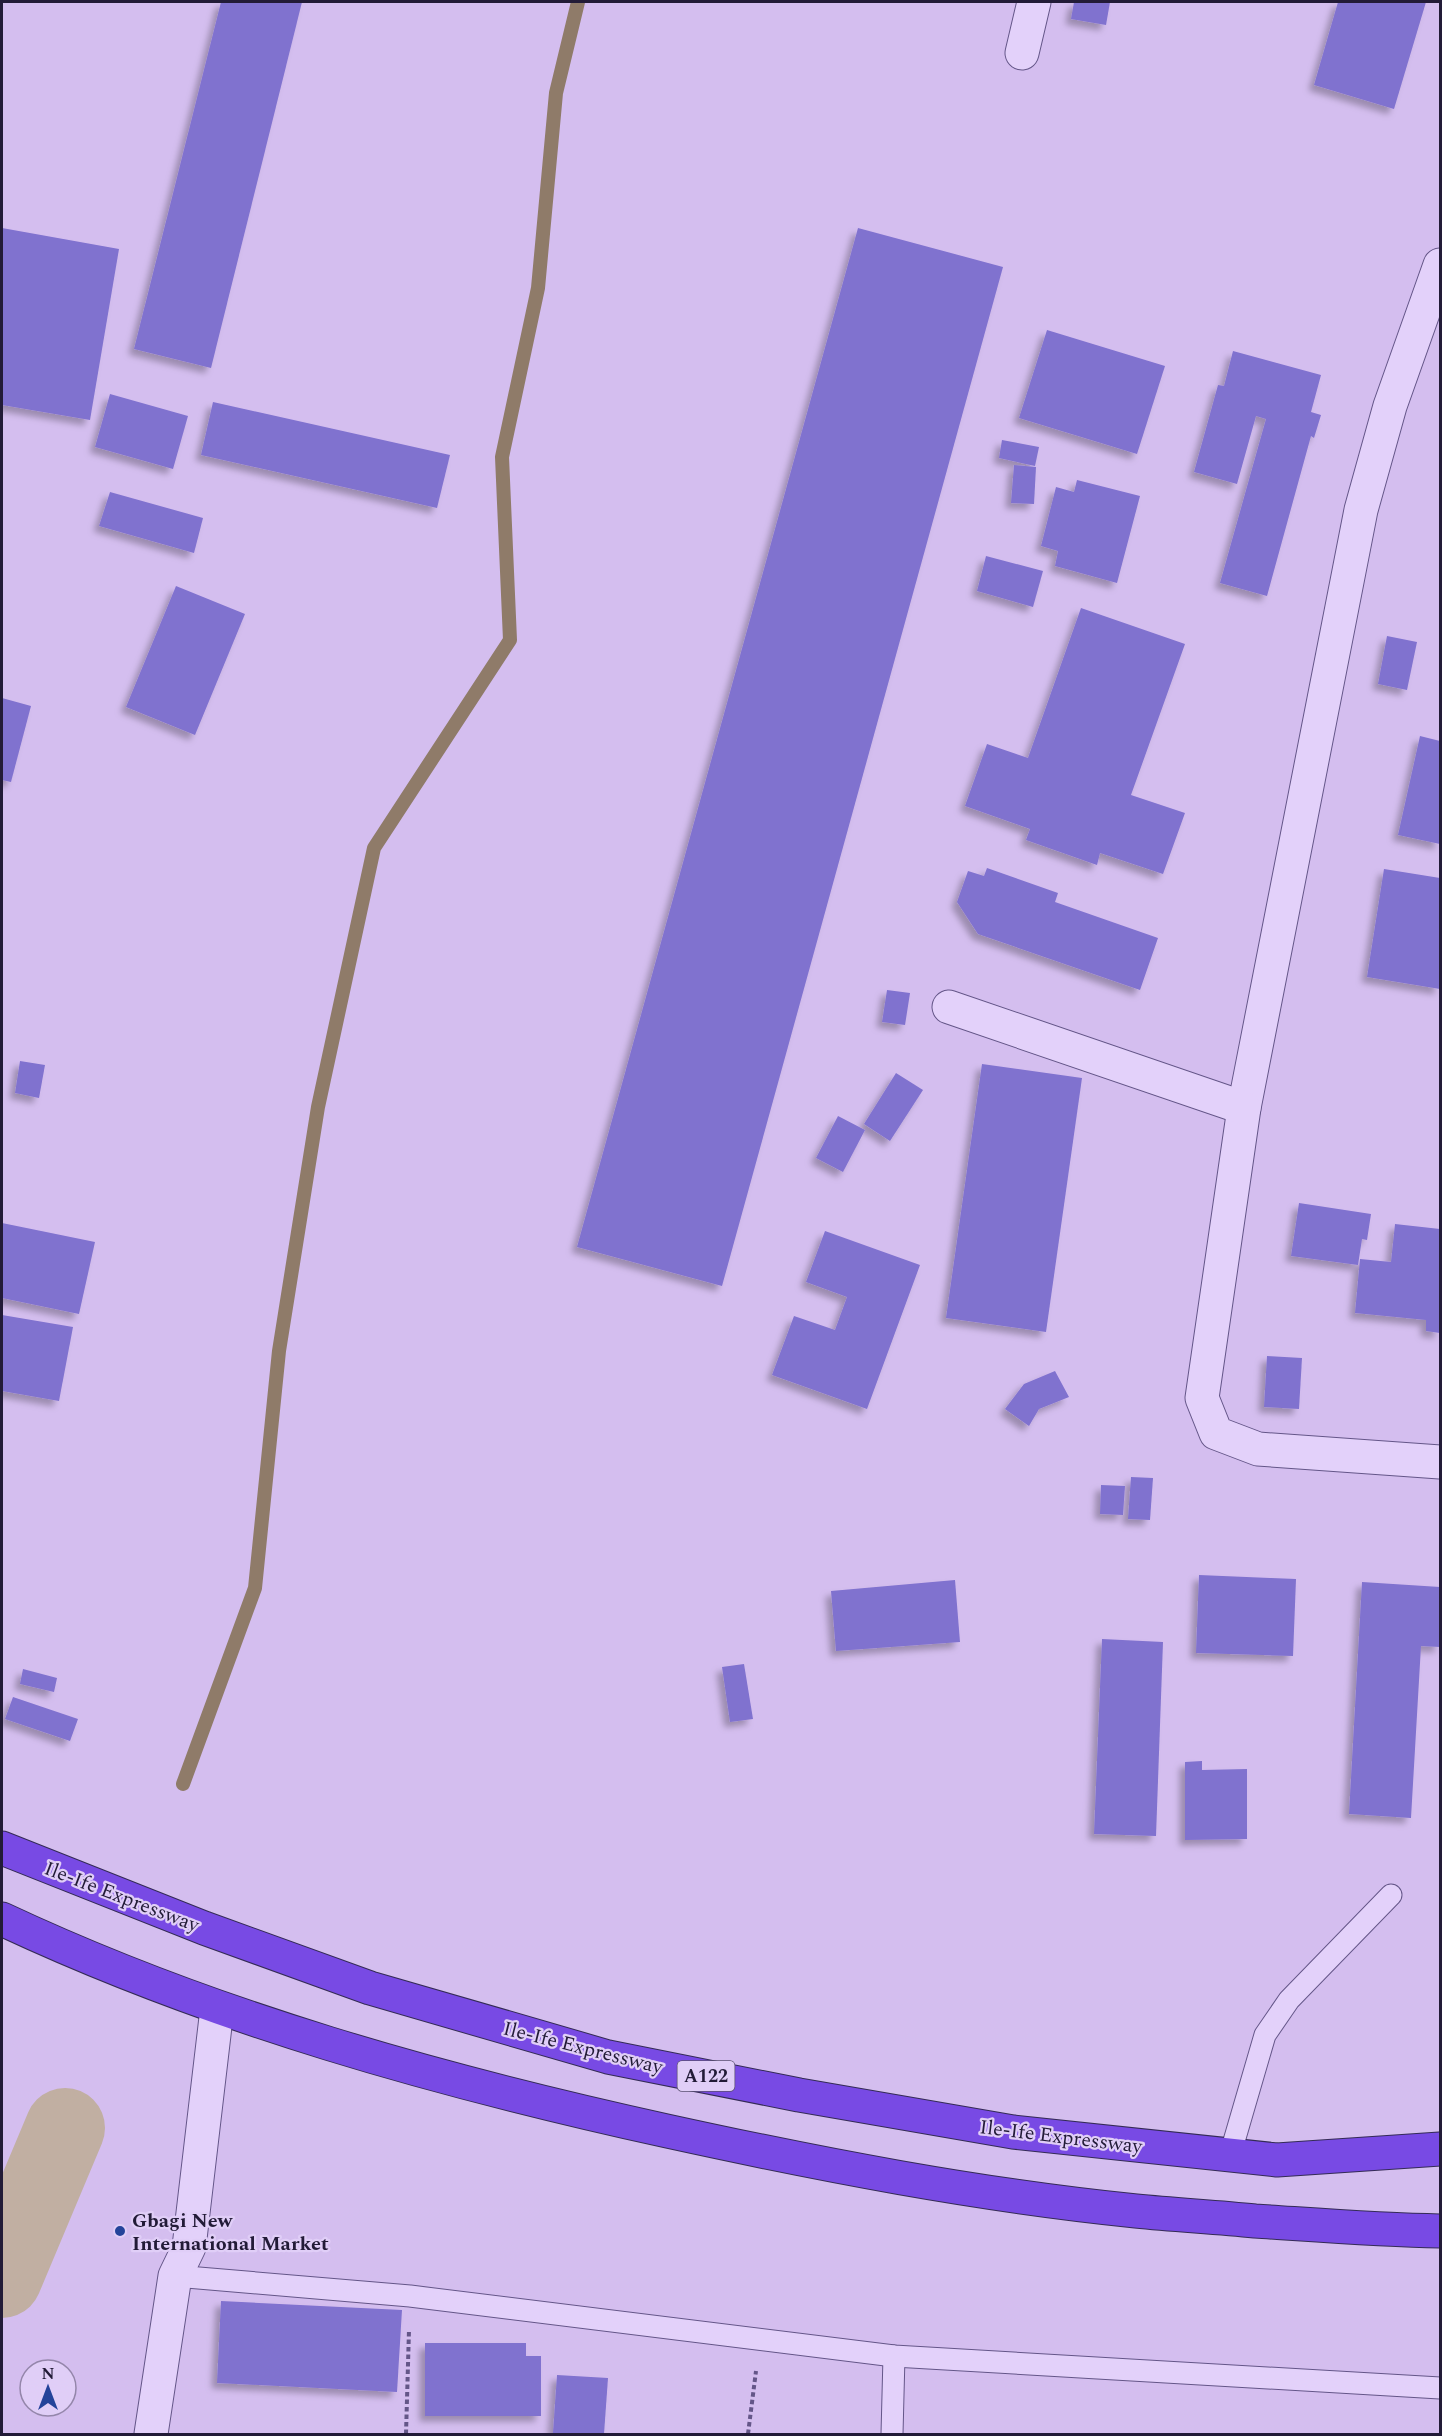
<svg xmlns="http://www.w3.org/2000/svg" width="1442" height="2436" font-family="Spectral,serif">
	<style>
		.lines { fill: none; stroke-linecap: round; stroke-linejoin: round }
		.stream { stroke: #8f7b69; stroke-width: 14 }
		.river { stroke: #c1afa2; stroke-width: 80 }
		.building { fill: #8072cf; filter: url(#shadow) }
		.lane-casing { stroke: #645688; stroke-width: 23 }
		.street-casing { stroke: #645688; stroke-width: 35 }
		.highway-casing { stroke: #342b55; stroke-width: 35 }
		.path { stroke: #645688; stroke-width: 4; stroke-dasharray: 4.5 3; stroke-linecap: butt }
		.lane { stroke: #e3d1fa; stroke-width: 21 }
		.street { stroke: #e3d1fa; stroke-width: 33 }
		.highway { stroke: #784ae4; stroke-width: 33 }
		.poi-dot { fill: #24439a; stroke: #e0cef7; stroke-width: 2 }
		.labels { text-anchor: middle; stroke-width: 4.5; stroke-linejoin: round; paint-order: stroke }
		.shield { fill: #e0cef7; stroke: #5b5171; stroke-width: 1.5 }
		.shield-label { font-size: 18px; font-weight: bold; fill: #221b37 }
		.street-label { font-size: 20px; fill: #221b37; stroke: #e0cef7 }
		.poi-label { font-size: 20px; font-weight: bold; fill: #221b37; stroke: #e0cef7; text-anchor: start }
	</style>
	<defs>
		<filter id="shadow"><feDropShadow dx="-5.5" dy="5.5" stdDeviation="3" flood-color="#0004"/></filter>
	</defs>
	<rect width="100%" height="100%" fill="#d4beef"/>
	<g class="lines">
		<!-- stream -->
		<polyline class="stream" points="183,1784 255,1588 279,1351 318,1107 374,848 510,640 502,457 538,288 556,93 578,2"/>
		<!-- river -->
		<polyline class="river" points="2,2278 65,2128"/>
	</g>
	<!-- building -->
	<g class="building">
		<polygon points="221,2 302,2 211,368 134,349"/>
		<polygon points="1074,2 1110,2 1106,25 1071,19"/>
		<polygon points="1338,2 1426,2 1394,109 1314,85"/>
		<polygon points="2,228 119,249 90,420 2,405"/>
		<polygon points="858,228 1003,267 722,1286 577,1247"/>
		<polygon points="1047,330 1165,366 1137,454 1019,418"/>
		<polygon points="1233,351 1321,375 1311,412 1321,415 1314,438 1311,436 1267,596 1220,583 1266,419 1256,416 1237,484 1194,472 1218,385 1224,386"/>
		<polygon points="110,394 188,416 173,469 95,447"/>
		<polygon points="213,402 450,455 437,508 201,455"/>
		<polygon points="1002,440 1039,447 1035,466 999,458"/>
		<polygon points="1014,465 1036,467 1034,504 1011,503"/>
		<polygon points="1077,480 1140,496 1117,583 1055,566 1058,551 1041,546 1056,487 1074,492"/>
		<polygon points="110,492 203,518 194,553 99,526"/>
		<polygon points="986,556 1043,571 1033,607 977,591"/>
		<polygon points="176,586 245,614 195,735 126,707"/>
		<polygon points="1081,608 1185,644 1131,795 1185,813 1163,874 1100,853 1097,865 1026,840 1030,829 965,806 987,744 1028,758"/>
		<polygon points="1387,636 1417,642 1407,690 1378,684"/>
		<polygon points="2,698 31,706 11,782 2,780"/>
		<polygon points="1420,736 1440,741 1440,844 1398,835"/>
		<polygon points="987,868 1058,893 1055,902 1158,938 1140,990 978,934 957,902 968,871 984,876"/>
		<polygon points="1384,869 1440,878 1440,989 1367,977"/>
		<polygon points="887,990 910,993 905,1025 882,1022"/>
		<polygon points="20,1061 45,1065 39,1098 15,1093"/>
		<polygon points="982,1064 1082,1078 1046,1332 946,1318"/>
		<polygon points="896,1073 923,1090 890,1141 864,1124"/>
		<polygon points="838,1116 865,1130 843,1172 816,1158"/>
		<polygon points="1299,1203 1371,1214 1367,1240 1362,1239 1358,1265 1291,1256"/>
		<polygon points="2,1223 95,1242 79,1314 2,1298"/>
		<polygon points="1395,1224 1440,1229 1440,1333 1426,1331 1426,1320 1355,1313 1360,1259 1391,1262"/>
		<polygon points="825,1231 920,1265 867,1409 772,1375 794,1316 835,1330 847,1297 806,1282"/>
		<polygon points="2,1315 73,1327 59,1401 2,1391"/>
		<polygon points="1267,1356 1302,1358 1299,1409 1264,1407"/>
		<polygon points="1055,1371 1069,1397 1039,1409 1029,1426 1005,1409 1024,1384"/>
		<polygon points="1131,1477 1153,1478 1150,1520 1128,1519"/>
		<polygon points="1101,1485 1125,1486 1123,1515 1100,1514"/>
		<polygon points="1199,1575 1296,1579 1293,1656 1196,1653"/>
		<polygon points="955,1580 960,1642 836,1651 831,1591"/>
		<polygon points="1362,1582 1440,1587 1440,1647 1421,1646 1411,1818 1349,1814"/>
		<polygon points="1102,1639 1163,1642 1156,1836 1094,1834"/>
		<polygon points="744,1664 753,1719 730,1722 722,1667"/>
		<polygon points="23,1669 57,1678 54,1692 20,1684"/>
		<polygon points="13,1697 78,1719 70,1741 5,1719"/>
		<polygon points="1202,1761 1202,1770 1247,1769 1247,1839 1185,1840 1185,1762"/>
		<polygon points="221,2301 402,2310 397,2392 217,2383"/>
		<polygon points="425,2343 526,2343 526,2356 541,2356 541,2416 425,2416"/>
		<polygon points="557,2375 608,2378 604,2434 553,2433"/>
	</g>
	<g class="lines">
		<defs>
			<g id="lane">
				<polyline points="1230,2155 1265,2035 1289,2000 1391,1895"/>
				<polyline points="175,2276 410,2296 894,2356 1440,2388"/>
				<polyline points="892,2434 894,2356"/>
			</g>
			<g id="street">
				<polyline points="1022,53 1034,2"/>
				<polyline points="1440,265 1390,406 1361,510 1244,1108 1202,1398 1216,1433 1258,1449 1440,1462"/>
				<polyline points="949,1007 1244,1108"/>
				<polyline points="151,2434 175,2276 189,2247 217,2009"/>
			</g>
			<g id="highway">
				<polyline points="2,1848 204,1928 370,1988 608,2057 799,2095 1013,2132 1277,2160 1440,2149"/>
				<path d="M 2,1919 C 213,2018 440,2081 667,2131 C 822,2165 978,2195 1136,2211 C 1176,2215 1215,2217 1255,2221 C 1317,2225 1378,2230 1440,2231"/>
			</g>
		</defs>
		<!-- lane casing -->
		<use href="#lane" class="lane-casing"/>
		<!-- street casing -->
		<use href="#street" class="street-casing"/>
		<!-- highway casing -->
		<use href="#highway" class="highway-casing"/>
		<!-- path -->
		<g class="path">
			<polyline points="406,2434 409,2330"/>
			<polyline points="748,2434 756,2371"/>
		</g>
		<!-- lane -->
		<use href="#lane" class="lane"/>
		<!-- street -->
		<use href="#street" class="street"/>
		<!-- highway -->
		<use href="#highway" class="highway"/>
	</g>
	<!-- markers -->
	<circle class="poi-dot" cx="120" cy="2231" r="6"/>
	<g class="labels">
		<!-- shield labels -->
		<rect class="shield" x="677.5" y="2061" width="57" height="30" rx="4.5"/>
		<g class="shield-label">
			<text x="706" y="2082">A122</text>
		</g>
		<!-- street labels -->
		<g class="street-label">
			<text transform="translate(122 1896) rotate(21)" y="7">Ile-Ife Expressway</text>
			<text transform="translate(583 2047) rotate(14)" y="7">Ile-Ife Expressway</text>
			<text transform="translate(1061 2136) rotate(7)" y="7">Ile-Ife Expressway</text>
		</g>
		<!-- poi labels -->
		<g class="poi-label">
			<text x="132" y="2227">Gbagi New<tspan x="132" dy="23">International Market</tspan></text>
		</g>
	</g>
	<!-- border -->
	<rect width="1442" height="2436" fill="none" stroke="#221b37" stroke-width="6"/>
	<!-- north arrow -->
	<g transform="translate(48 2388)"><circle r="28" fill="#e0cef7" stroke="#9486aa" stroke-width="1.5"/>
	<path d="M0-4.5L10 22L0 15L-10 22Z" fill="#24439a"/>
	<text y="-9" font-size="16" font-weight="bold" text-anchor="middle" fill="#221b37">N</text>
	</g>
</svg>
